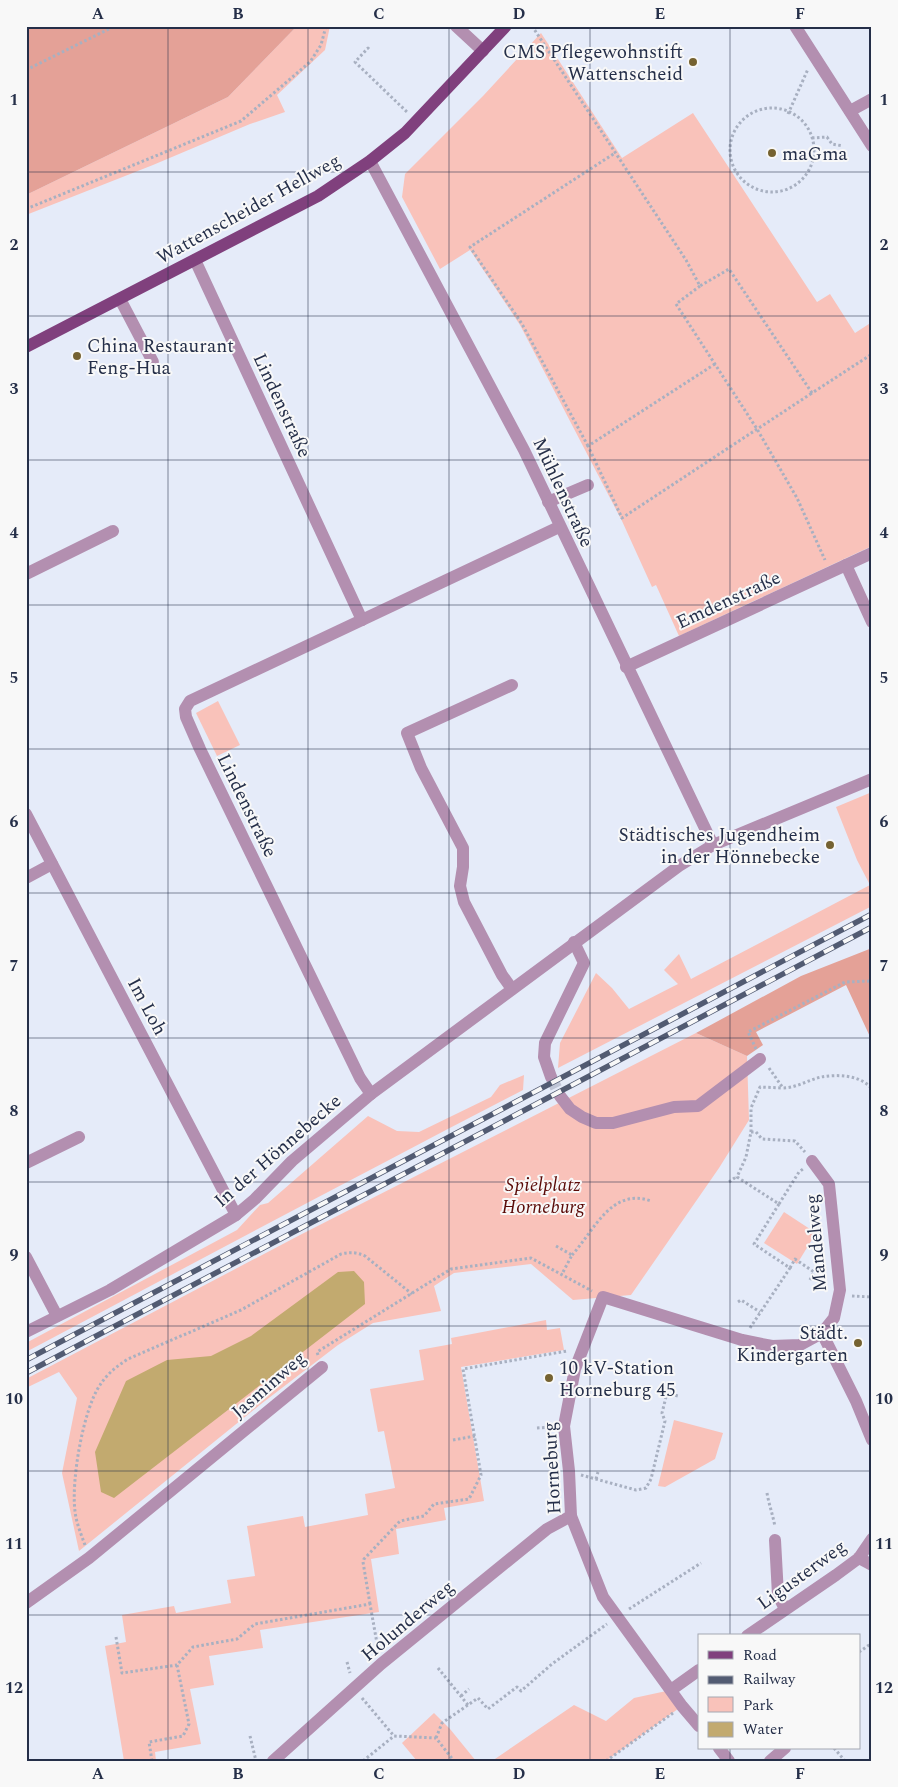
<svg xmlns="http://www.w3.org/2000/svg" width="898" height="1787" font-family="Spectral,serif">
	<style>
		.green { fill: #f9c2ba }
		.forest { fill: #e4a197 }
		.water { fill: #c2aa6f }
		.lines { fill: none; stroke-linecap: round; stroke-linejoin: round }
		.minor-tunnel { stroke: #bfc5d6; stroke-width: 12; stroke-dasharray: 12 6; stroke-linecap: butt }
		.path { stroke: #a8b0c1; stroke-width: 3; stroke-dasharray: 2.5 2.5; stroke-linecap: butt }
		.minor { stroke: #b38fb0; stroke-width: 12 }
		.major { stroke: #80407d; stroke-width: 12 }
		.rail-casing { stroke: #525b72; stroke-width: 5.5 }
		.rail { stroke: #f8f8f8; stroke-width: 4; stroke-dasharray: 11; stroke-linecap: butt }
		.grid { fill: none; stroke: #252f49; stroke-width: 1; stroke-opacity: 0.55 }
		.poi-dot { fill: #756231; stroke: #f8f8f8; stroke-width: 2 }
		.labels { text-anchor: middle; stroke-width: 4; stroke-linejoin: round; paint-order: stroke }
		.poi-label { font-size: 19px; fill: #252f49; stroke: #f8f8f8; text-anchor: end }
		.street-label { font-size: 19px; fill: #252f49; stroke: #f8f8f8 }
		.park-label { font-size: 19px; font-style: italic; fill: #5a0a07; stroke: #f8f8f8 }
		.neatline { fill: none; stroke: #252f49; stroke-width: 2 }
		.grid-label { font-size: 16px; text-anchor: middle; font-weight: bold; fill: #252f49 }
	</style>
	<rect width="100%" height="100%" fill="#e5ebf9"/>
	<!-- green -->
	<g class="green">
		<polygon points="297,26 330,26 325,50 277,95 285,112 250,124 153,165 26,215 26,195 228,97"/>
		<polygon points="541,33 622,158 693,113 817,302 830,294 855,333 872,322 872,546 679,636 656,585 652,587 622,521 520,325 470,250 440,269 402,197 405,174 483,96"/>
		<polygon points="218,701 240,745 217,756 196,713"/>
		<polygon points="872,792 872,906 558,1068 560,1043 596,973 612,988 629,1009 678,984 664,970 679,954 691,979 870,885 857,860 836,807"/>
		<polygon points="696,1033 747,1056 749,1120 719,1168 631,1295 573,1300 531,1264 454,1273 434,1286 441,1311 373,1323 338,1345 261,1404 79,1551 62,1473 77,1398 59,1372 26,1388 26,1379 300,1235"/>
		<path d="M 524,1075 L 523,1090 C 357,1176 192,1264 26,1352 L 26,1343 L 237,1230 L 260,1205 L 268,1203 L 368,1116 L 397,1131 L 419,1132 L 491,1097 L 500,1085 Z"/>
		<polygon points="784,1212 816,1233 797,1264 764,1243"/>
		<polygon points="546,1320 547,1330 560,1328 564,1350 461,1367 484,1501 444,1508 446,1520 396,1529 399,1554 371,1559 379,1612 260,1630 263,1648 209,1656 214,1685 190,1689 201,1744 155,1752 156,1761 124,1761 105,1646 126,1642 122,1615 174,1606 176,1613 231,1603 227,1580 255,1576 247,1526 303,1516 305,1527 368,1515 365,1494 395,1488 384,1431 378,1432 370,1389 424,1380 419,1350 452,1344 451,1338"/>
		<polygon points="674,1420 723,1433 715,1459 665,1487 658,1486"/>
		<polygon points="671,1690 682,1706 606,1761 492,1761 574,1705 606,1721 634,1698"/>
		<polygon points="434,1713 450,1729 476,1761 417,1761 402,1743"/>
	</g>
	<!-- forest -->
	<g class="forest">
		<polygon points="26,26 297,26 228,97 26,195"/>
		<polygon points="872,948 872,1041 846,985 756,1032 763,1045 747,1056 696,1033 801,976"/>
	</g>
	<!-- water -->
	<polygon class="water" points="354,1271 364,1282 365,1304 114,1498 101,1492 95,1452 126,1381 167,1360 211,1356 251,1336 338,1272"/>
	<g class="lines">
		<!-- minor-tunnel -->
		<polyline class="minor-tunnel" points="551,1077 560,1096"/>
		<!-- path -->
		<g class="path">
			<polyline points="532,26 686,260 700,286 729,269 812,393 872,354"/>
			<polyline points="369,49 368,48 355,62 407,112"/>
			<polyline points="26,70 115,26"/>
			<circle cx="772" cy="150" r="42"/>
			<polyline points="788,114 808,69"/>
			<polyline points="812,138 827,137 832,144 843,146"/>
			<polyline points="26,209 241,121 310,62 321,45 326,26"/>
			<polyline points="700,286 676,304 757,429 797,498 825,560"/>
			<polyline points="715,364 588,446 622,518 812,393"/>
			<polyline points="588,446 522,324 470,247 615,153"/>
			<polyline points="756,1049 748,1032 845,982 872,981"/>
			<path d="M 769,1068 L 783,1088 C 796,1088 808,1080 821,1077 C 838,1074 861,1075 872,1089"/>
			<polyline points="751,1132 756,1132 762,1139 795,1141 805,1152"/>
			<polyline points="729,1182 736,1177"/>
			<polyline points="779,1204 799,1172 803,1169"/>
			<polyline points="556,1246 572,1255 562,1274"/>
			<path d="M 572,1255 C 594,1231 611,1187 651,1201"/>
			<polyline points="790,1268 795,1259 814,1272 810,1280"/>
			<polyline points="852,1296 872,1297"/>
			<polyline points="738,1302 741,1300 760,1312"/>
			<polyline points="750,1328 790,1268 754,1244 779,1204 737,1177 746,1157 751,1132 751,1108 760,1087 783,1088"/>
			<polyline points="318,1355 317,1352 451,1269 531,1258 592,1291"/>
			<polyline points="537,1428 551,1427"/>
			<polyline points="453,1440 475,1436"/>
			<polyline points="581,1475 636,1490 646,1488 651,1479 665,1421 662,1413 667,1393 678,1396"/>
			<polyline points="596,1479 598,1472"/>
			<path d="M 767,1493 C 769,1505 773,1515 775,1527"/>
			<path d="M 85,1545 C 81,1534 76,1522 75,1511 C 71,1481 83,1410 100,1385 C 107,1374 117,1366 128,1359 L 241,1310 L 341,1254 C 350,1252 356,1252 365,1256 L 412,1294"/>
			<polyline points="427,1599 429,1608"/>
			<polyline points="370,1604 363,1562 364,1559 400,1521 424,1516 434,1504 469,1499 481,1475 463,1369 567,1351"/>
			<polyline points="629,1609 701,1563"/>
			<polyline points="116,1637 122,1673 177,1665"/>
			<polyline points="859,1652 872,1643"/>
			<polyline points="347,1662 350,1673"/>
			<polyline points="438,1668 468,1705"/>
			<polyline points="461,1696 469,1689"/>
			<polyline points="362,1698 394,1736"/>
			<polyline points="250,1736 256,1761"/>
			<polyline points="436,1738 442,1723 478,1698 488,1709 517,1687 521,1691 552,1664 607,1624"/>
			<polyline points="834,1748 845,1761"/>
			<polyline points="152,1761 149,1742 183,1736 189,1724 177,1665 193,1647 237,1639 255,1624 370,1604 378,1649"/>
			<polyline points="363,1761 394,1736 436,1738 454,1761"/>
			<polyline points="606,1761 673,1713"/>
		</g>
		<!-- minor -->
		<g class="minor">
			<polyline points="456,26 483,51"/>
			<polyline points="795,26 872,146"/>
			<polyline points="850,111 872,99"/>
			<polyline points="370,161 524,450 713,845"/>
			<polyline points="195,260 362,620"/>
			<polyline points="120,299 153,362"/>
			<polyline points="548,502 588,485"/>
			<polyline points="846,565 872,622"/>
			<polyline points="26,574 113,531"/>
			<polyline points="626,667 872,553"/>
			<polyline points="512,685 407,733 421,768 463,848 463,867 460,886 464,902 502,975 512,989"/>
			<polyline points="26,814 236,1215"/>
			<polyline points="26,878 52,864"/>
			<polyline points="551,1077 544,1057 545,1043 584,963 574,942"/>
			<polyline points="371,1094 360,1078 200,749 186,717 185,709 190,701 559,527"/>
			<polyline points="560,1096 570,1109 582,1117 596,1123 613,1123 674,1107 698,1106 760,1059"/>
			<polyline points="26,1163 79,1137"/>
			<polyline points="26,1257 57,1316"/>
			<polyline points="26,1332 110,1290 236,1215 255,1199 292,1161 371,1094 679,866 713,845 872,779"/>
			<polyline points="822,1333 856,1401 872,1440"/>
			<polyline points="775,1540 778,1595 785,1609"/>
			<polyline points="859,1558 872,1565"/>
			<polyline points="26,1603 89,1558 322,1367"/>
			<polyline points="747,1636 836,1575 859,1558 872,1539"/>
			<polyline points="671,1690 699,1670"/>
			<polyline points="699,1726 682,1706 603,1597 571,1516 569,1471 564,1426 575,1369 603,1297 742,1340 772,1346 800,1345 822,1333 834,1318 840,1290 829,1184 812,1161"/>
			<polyline points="719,1748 729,1761"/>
			<polyline points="273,1761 381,1664 547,1529 571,1516"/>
			<polyline points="770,1761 785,1748"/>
		</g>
		<!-- major -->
		<polyline class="major" points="26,347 318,196 370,161 405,133 506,26"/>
		<defs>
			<g id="rail">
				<polyline points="26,1360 872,914"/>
				<polyline points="26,1373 872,927"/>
			</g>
		</defs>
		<!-- rail casing -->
		<use href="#rail" class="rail-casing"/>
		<!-- rail -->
		<use href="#rail" class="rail"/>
	</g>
	<!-- grid -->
	<path class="grid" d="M 168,26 L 168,1761M 308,26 L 308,1761M 449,26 L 449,1761M 590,26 L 590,1761M 730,26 L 730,1636M 26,172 L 872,172M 26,316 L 872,316M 26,460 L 872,460M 26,605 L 872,605M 26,749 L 872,749M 26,893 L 872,893M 26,1038 L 872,1038M 26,1182 L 872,1182M 26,1326 L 872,1326M 26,1471 L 872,1471M 26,1615 L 872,1615M 730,1748 L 730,1761"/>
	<!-- markers -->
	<g class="poi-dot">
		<circle cx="693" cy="62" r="5"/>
		<circle cx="772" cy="153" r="5"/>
		<circle cx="77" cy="356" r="5"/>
		<circle cx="830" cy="845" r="5"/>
		<circle cx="858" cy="1343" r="5"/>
		<circle cx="549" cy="1378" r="5"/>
	</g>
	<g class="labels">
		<!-- poi labels -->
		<g class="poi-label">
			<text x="683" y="58">CMS Pflegewohnstift<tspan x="683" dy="22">Wattenscheid</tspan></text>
			<text x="782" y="160" text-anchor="start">maGma</text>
			<text x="87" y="352" text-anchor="start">China Restaurant<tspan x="87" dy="22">Feng-Hua</tspan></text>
			<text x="820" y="841">Städtisches Jugendheim<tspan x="820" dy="22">in der Hönnebecke</tspan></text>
			<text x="848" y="1339">Städt.<tspan x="848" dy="22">Kindergarten</tspan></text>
			<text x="559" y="1374" text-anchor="start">10 kV-Station<tspan x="559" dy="22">Horneburg 45</tspan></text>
		</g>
		<!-- street labels -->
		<g class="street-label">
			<text transform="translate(248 208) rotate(-29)" y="7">Wattenscheider Hellweg</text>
			<text transform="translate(283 405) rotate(65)" y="7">Lindenstraße</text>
			<text transform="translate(564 492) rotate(65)" y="7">Mühlenstraße</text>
			<text transform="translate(728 599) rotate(-25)" y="7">Emdenstraße</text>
			<text transform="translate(248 805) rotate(64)" y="7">Lindenstraße</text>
			<text transform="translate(148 1006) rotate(62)" y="7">Im Loh</text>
			<text transform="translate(277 1150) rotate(-41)" y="7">In der Hönnebecke</text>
			<text transform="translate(815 1243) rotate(-95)" y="7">Mandelweg</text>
			<text transform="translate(268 1384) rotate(-41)" y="7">Jasminweg</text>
			<text transform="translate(551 1468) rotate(-93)" y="7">Horneburg</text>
			<text transform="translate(801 1574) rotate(-36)" y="7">Ligusterweg</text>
			<text transform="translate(407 1620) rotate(-40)" y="7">Holunderweg</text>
		</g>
		<!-- park labels -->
		<g class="park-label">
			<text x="543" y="1191">Spielplatz<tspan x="543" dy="22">Horneburg</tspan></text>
		</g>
	</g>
	<!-- border -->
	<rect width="898" height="1787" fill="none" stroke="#f8f8f8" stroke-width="55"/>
	<!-- legend -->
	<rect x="698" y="1634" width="162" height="115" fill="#f8f8f8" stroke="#a4a8b2"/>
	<rect x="708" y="1651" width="25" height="8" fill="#80407d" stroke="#a4a8b2"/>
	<text x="743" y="1660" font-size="15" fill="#252f49">Road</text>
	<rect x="708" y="1676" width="25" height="8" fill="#525b72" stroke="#a4a8b2"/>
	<text x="743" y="1684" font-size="15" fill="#252f49">Railway</text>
	<rect x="708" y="1697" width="25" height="15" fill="#f9c2ba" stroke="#a4a8b2"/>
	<text x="743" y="1710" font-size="15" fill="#252f49">Park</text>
	<rect x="708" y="1722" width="25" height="15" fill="#c2aa6f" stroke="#a4a8b2"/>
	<text x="743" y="1734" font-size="15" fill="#252f49">Water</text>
	<rect x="28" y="28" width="842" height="1732" class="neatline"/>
	<g class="grid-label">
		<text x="98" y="19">A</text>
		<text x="238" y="19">B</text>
		<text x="379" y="19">C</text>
		<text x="519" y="19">D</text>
		<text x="660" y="19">E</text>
		<text x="800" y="19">F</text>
		<text x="14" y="105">1</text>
		<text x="884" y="105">1</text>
		<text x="14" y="250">2</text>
		<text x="884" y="250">2</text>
		<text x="14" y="394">3</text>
		<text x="884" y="394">3</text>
		<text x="14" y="538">4</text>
		<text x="884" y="538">4</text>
		<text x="14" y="683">5</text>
		<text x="884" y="683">5</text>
		<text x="14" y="827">6</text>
		<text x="884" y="827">6</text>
		<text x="14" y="971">7</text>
		<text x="884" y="971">7</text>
		<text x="14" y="1116">8</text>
		<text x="884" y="1116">8</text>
		<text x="14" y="1260">9</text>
		<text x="884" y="1260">9</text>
		<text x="14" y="1404">10</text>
		<text x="884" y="1404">10</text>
		<text x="14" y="1549">11</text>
		<text x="884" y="1549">11</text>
		<text x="14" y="1693">12</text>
		<text x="884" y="1693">12</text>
		<text x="98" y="1779">A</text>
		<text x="238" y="1779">B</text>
		<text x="379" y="1779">C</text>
		<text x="519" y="1779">D</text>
		<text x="660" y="1779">E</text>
		<text x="800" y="1779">F</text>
	</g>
</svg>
